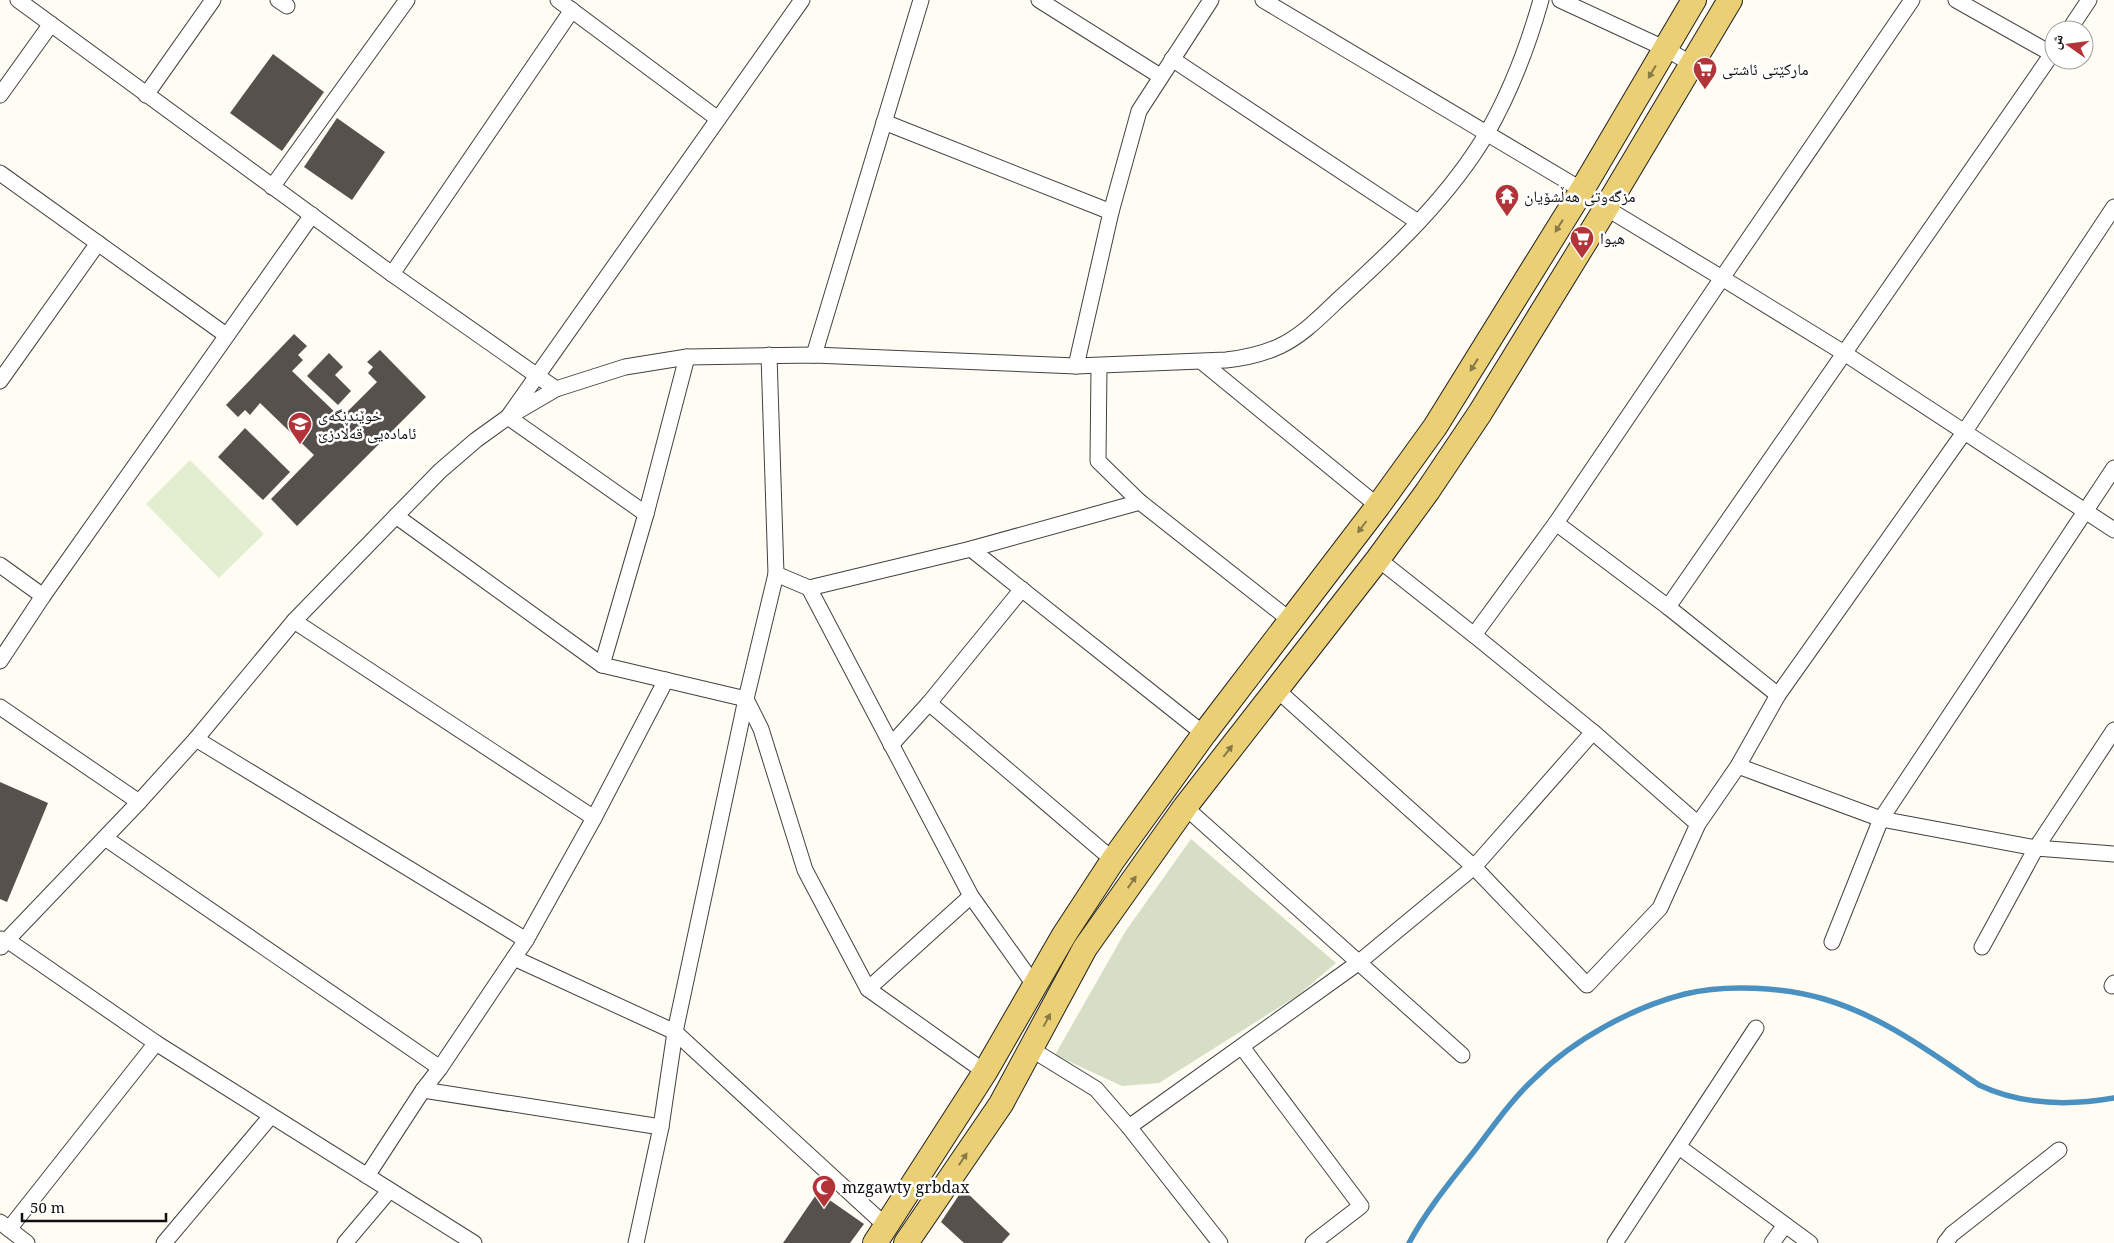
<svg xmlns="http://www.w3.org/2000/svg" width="2114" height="1243" font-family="'Noto Serif','Noto Naskh Arabic',serif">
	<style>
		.cemetery { fill: #d6dfc5 }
		.pitch { fill: #e3eed0 }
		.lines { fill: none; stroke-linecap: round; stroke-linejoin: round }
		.stream { stroke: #4a90c1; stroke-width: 5.5 }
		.building { fill: #57514d }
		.street-casing { stroke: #424242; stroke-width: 17 }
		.primary-casing { stroke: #202020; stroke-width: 26 }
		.street { stroke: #fff; stroke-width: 15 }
		.primary { stroke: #ebcf75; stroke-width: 24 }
		.oneway { fill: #887947 }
		.labels { text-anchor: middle; stroke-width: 5; stroke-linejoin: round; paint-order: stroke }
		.poi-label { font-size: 16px; fill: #0f0f0f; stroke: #fff; text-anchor: start }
	</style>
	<rect width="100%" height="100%" fill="#fefcf3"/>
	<!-- cemetery -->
	<polygon class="cemetery" points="1191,839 1336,963 1297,996 1159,1083 1122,1086 1055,1055 1125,932"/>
	<!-- pitch -->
	<polygon class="pitch" points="190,460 264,534 219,578 146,504"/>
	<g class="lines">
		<!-- stream -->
		<path class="stream" d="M 1409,1243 C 1426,1211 1450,1182 1472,1154 C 1492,1128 1511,1100 1535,1078 C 1573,1040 1633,1007 1685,994 C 1726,984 1784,987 1824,999 C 1882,1016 1930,1052 1979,1085 C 2021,1105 2068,1106 2114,1098"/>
	</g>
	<!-- building -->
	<g class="building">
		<polygon points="273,54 324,92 282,151 230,113"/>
		<polygon points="337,118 385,152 352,200 304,167"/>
		<polygon points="294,334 307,346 298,355 303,360 292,371 341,418 377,382 368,373 373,367 367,362 380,350 426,397 297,526 271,499 314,455 260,403 250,415 245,410 238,417 226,405"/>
		<polygon points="329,353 343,367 335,375 351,391 338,405 307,376"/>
		<polygon points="245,428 290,472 263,500 218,457"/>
		<polygon points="0,782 48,803 7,902 0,899"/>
		<polygon points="963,1189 1010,1234 1002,1243 964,1243 941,1222"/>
		<polygon points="818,1192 864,1224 850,1243 783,1243"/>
	</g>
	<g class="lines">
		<defs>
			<g id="street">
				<polyline points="18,0 392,274 556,389"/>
				<polyline points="278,0 287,6"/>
				<polyline points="558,0 718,119"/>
				<polyline points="1039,0 1160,76"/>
				<polyline points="1263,0 1582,190"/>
				<polyline points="1560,0 1666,49 1692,64"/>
				<polyline points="1912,0 1722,278 1844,353 2114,530"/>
				<polyline points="1956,0 2052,54"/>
				<polyline points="2069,30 2089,0"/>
				<polyline points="1172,59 1418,222"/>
				<polyline points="0,95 51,24"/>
				<polyline points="146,95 213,0"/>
				<polyline points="884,122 1111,212"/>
				<polyline points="0,173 226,335"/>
				<polyline points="272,187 407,0"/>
				<polyline points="392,274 572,10"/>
				<polyline points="814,355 921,0"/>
				<polyline points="1202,362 1378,506"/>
				<polyline points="1076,366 1111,212 1139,111 1211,0"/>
				<polyline points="1099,366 1098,461 1140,502 1290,620"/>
				<polyline points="0,381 98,243"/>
				<polyline points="646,514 508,417 802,0"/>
				<polyline points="396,516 602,665 746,699 761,729 805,870 868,989 985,1072"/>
				<polyline points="1556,523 1668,607 1778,695"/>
				<polyline points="971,549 1204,734"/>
				<polyline points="1378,559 1474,635 1556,523 1722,278 1606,208"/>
				<polyline points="0,565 43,596"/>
				<polyline points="776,574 809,588 971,896 1035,986"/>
				<polyline points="809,588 971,549 1140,502"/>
				<polyline points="1668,607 2054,51"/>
				<polyline points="294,621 594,818"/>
				<polyline points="1474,635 1593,732 1698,824"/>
				<polyline points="0,661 43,596 312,215"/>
				<polyline points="602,665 646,514 687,357"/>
				<polyline points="1276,689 1474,867 1587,985 1660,908 1698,824 1738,766 1778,695 1965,431 2114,207"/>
				<polyline points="929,703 1113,860"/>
				<polyline points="0,707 139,802"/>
				<polyline points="196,739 526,940"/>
				<polyline points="891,745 929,703 1022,589"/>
				<polyline points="1738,766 1881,819 2036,848 2114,854"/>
				<polyline points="1185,807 1462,1055"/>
				<polyline points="105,838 440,1068"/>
				<path d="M 0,939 L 7,940 L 139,802 L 196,739 L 294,621 L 396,516 L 440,471 L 476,440 L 508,417 L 556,389 L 625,367 L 687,357 L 814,355 L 1076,366 L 1226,360 C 1244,358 1263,354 1280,346 C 1303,335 1321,316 1339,299 C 1393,250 1450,196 1487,133 C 1511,91 1528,46 1541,0"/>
				<polyline points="1832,942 1881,819 2114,468"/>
				<polyline points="1,947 7,940 156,1043 474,1243"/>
				<polyline points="1982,947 2036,848 2114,730"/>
				<polyline points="514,958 675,1032 886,1226"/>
				<polyline points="2112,986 2114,983"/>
				<polyline points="868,989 971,896"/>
				<polyline points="1242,1047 1361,1206 1313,1243"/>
				<polyline points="1031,1049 1096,1089 1129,1127 1220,1243"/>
				<polyline points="423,1090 661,1127"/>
				<polyline points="1129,1127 1358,963 1474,867 1593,732"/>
				<polyline points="1679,1147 1810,1243"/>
				<polyline points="367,1176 423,1090 440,1068 526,940 594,818 666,680"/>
				<polyline points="0,1222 27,1243"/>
				<polyline points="9,1229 156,1043"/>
				<polyline points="164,1243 271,1116"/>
				<polyline points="345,1243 389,1191"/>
				<polyline points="636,1243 661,1127 675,1032 746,699 776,574 769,355"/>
				<polyline points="1615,1243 1756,1028"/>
				<polyline points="1772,1243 1785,1225"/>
				<polyline points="1945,1243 1952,1234 2059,1150"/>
			</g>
			<g id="primary">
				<polyline points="875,1243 985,1072 1064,935 1113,860 1204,734 1378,506 1435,427 1582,190 1694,0"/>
				<polyline points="906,1243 1001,1104 1085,948 1185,807 1378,559 1427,492 1480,413 1606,208 1730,0"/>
			</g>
		</defs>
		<!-- street casing -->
		<use href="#street" class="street-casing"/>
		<!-- primary casing -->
		<use href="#primary" class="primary-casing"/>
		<!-- street -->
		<use href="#street" class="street"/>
		<!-- primary -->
		<use href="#primary" class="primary"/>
	</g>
	<!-- one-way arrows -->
	<defs><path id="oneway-solid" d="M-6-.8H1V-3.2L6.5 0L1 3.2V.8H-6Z" transform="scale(1.25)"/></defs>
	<g class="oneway">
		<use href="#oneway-solid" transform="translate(1652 72) rotate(121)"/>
		<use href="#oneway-solid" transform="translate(1559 226) rotate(122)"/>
		<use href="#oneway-solid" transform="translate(1474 365) rotate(122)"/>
		<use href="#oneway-solid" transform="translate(1362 527) rotate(127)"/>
		<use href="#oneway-solid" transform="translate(1228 751) rotate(-52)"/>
		<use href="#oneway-solid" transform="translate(1132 882) rotate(-55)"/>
		<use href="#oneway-solid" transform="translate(1047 1020) rotate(-62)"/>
		<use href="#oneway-solid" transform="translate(963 1159) rotate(-56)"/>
	</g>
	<!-- icons -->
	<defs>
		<symbol id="supermarket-pin" viewBox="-11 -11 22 30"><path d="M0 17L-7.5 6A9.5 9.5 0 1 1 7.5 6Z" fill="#b23439" stroke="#fff"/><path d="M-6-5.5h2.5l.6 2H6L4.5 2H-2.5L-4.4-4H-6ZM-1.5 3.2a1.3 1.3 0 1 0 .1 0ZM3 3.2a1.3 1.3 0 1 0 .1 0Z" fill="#fff"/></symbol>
		<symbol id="temple-pin" viewBox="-11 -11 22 30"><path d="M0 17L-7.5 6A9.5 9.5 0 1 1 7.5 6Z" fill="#b23439" stroke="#fff"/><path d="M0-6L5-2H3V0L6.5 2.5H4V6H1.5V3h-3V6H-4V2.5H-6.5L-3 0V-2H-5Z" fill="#fff"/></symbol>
		<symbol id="school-pin" viewBox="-11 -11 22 30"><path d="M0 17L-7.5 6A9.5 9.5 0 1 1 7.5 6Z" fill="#b23439" stroke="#fff"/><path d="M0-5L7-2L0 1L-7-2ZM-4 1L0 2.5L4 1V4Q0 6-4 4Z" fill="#fff"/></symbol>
		<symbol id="mosque-pin" viewBox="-11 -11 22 30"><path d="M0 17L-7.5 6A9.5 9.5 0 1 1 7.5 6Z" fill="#b23439" stroke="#fff"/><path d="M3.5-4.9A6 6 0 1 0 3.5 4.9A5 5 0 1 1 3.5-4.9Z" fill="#fff"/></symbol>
	</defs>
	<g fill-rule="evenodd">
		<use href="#supermarket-pin" x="1691" y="55" width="28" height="38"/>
		<use href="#temple-pin" x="1493" y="182" width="28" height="38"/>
		<use href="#supermarket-pin" x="1568" y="224" width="28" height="38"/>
		<use href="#school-pin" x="286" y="410" width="28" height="38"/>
		<use href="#mosque-pin" x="810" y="1173" width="28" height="38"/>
	</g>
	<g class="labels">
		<!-- poi labels -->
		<g class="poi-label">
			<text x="1722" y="75">مارکێتی ئاشتی</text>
			<text x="1524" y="202">مزگەوتی ھەڵشۆیان</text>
			<text x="1600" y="244">هیوا</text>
			<text x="318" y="421">خوێندنگەی<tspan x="318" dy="18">ئامادەیی قەڵادزێ</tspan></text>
			<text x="842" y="1193">mzgawty grbdax</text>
		</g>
	</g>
	<!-- north arrow -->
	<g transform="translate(2069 45) rotate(284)"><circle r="24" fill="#ffffff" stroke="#9f9f9f"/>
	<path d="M0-4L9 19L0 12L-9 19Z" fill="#b23439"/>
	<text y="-8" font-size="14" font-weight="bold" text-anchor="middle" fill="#0f0f0f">ش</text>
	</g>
	<!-- scale -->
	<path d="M22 1213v8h144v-8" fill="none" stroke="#0f0f0f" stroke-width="2.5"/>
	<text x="30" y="1213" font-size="15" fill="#0f0f0f" stroke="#ffffff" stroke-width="4" paint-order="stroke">50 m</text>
</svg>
